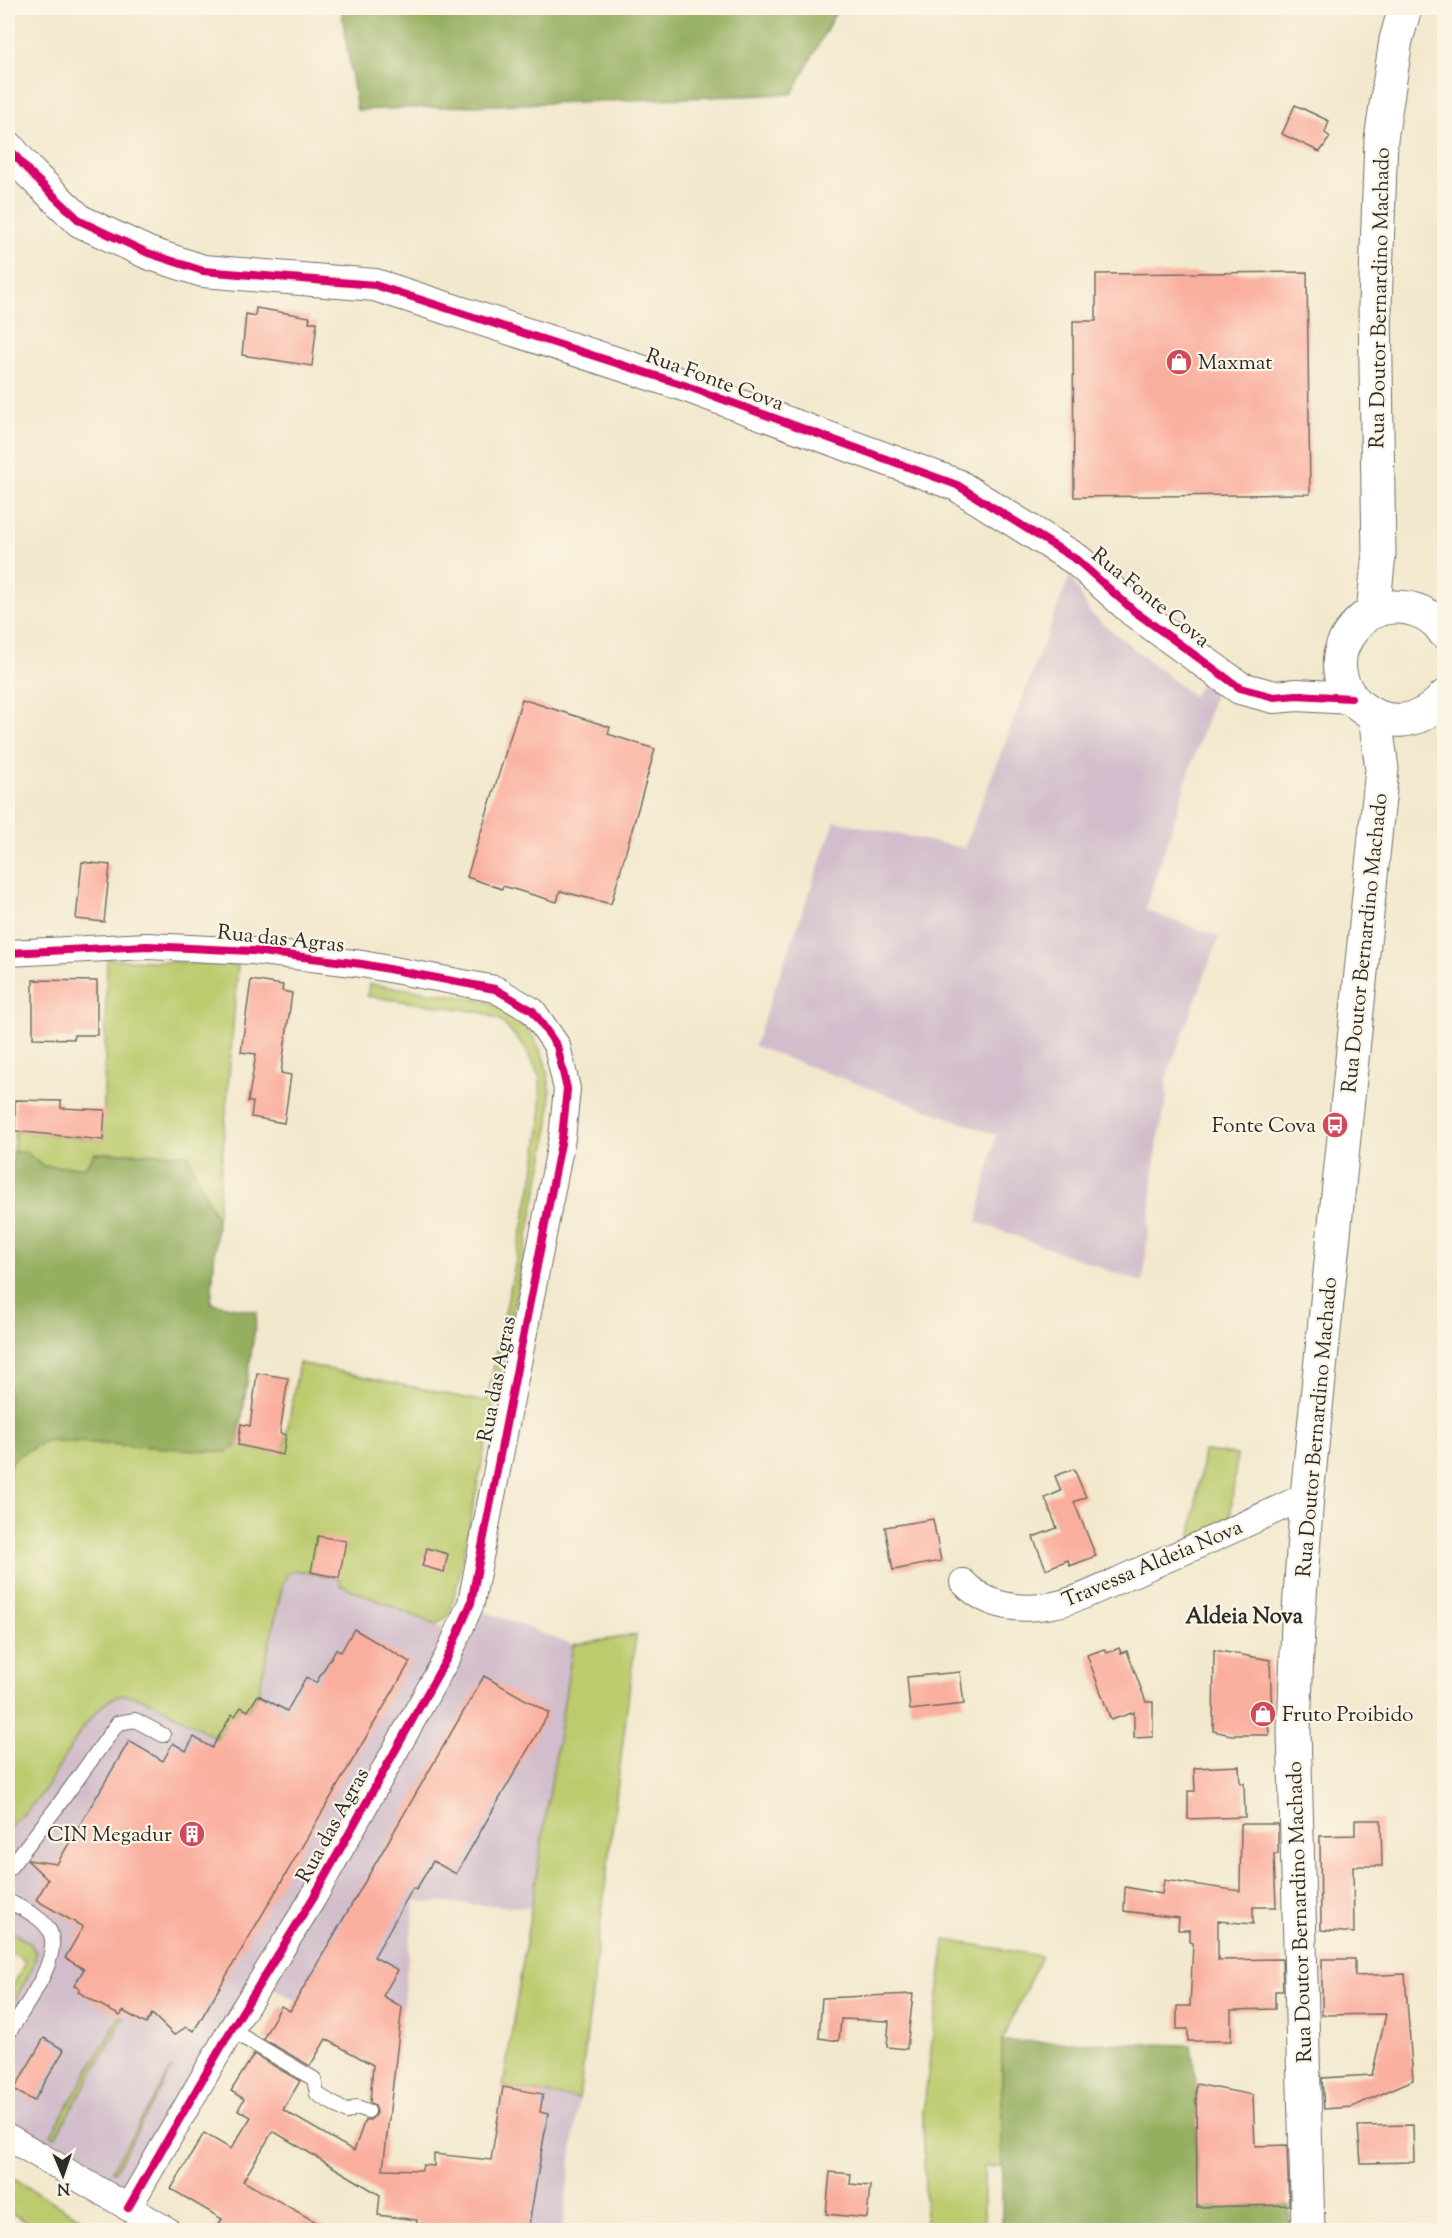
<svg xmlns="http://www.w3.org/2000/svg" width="1452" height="2238" font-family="'Sorts Mill Goudy',serif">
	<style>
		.industrial { fill: #d1bdcb }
		.green { fill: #bccb6e; stroke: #747b4c; stroke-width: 1.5 }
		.forest { fill: #95af61; stroke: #606d46; stroke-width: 1.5 }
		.building { fill: #faae9e }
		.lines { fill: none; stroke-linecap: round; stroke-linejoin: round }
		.service-casing { stroke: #716d64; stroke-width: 16 }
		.minor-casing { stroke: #716d64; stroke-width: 28 }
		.tertiary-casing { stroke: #716d64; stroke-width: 34 }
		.secondary-casing { stroke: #716d64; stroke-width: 35 }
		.service { stroke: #fff; stroke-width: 14 }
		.minor { stroke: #fff; stroke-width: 26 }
		.tertiary { stroke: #fff; stroke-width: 32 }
		.secondary { stroke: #fff; stroke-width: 33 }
		.cycleway-casing { stroke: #fcf5e5; stroke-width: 11 }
		.cycleway { stroke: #d6006c; stroke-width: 8 }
		.labels { text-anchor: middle; stroke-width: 4.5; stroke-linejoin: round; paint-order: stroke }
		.street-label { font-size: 21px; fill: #2b2b2b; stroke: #fcf5e5 }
		.poi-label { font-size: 21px; fill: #2b2b2b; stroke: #fcf5e5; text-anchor: start }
		.neighbourhood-label { font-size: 22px; font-weight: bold; fill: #2b2b2b; stroke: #fcf5e5 }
	</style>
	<rect width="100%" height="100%" fill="#fcf5e5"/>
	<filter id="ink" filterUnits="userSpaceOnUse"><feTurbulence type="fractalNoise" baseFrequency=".0167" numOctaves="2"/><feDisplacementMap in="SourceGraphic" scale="12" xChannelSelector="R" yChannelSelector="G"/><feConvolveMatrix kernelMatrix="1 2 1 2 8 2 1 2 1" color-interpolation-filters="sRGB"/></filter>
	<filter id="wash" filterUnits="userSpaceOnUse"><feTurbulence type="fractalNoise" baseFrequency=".008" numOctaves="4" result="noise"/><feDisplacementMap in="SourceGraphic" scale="24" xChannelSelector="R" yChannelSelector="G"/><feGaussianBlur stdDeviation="1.35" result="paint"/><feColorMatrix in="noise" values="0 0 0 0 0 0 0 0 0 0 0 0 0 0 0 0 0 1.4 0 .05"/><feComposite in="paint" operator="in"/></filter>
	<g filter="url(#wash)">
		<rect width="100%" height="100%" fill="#f2e8cd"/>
		<!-- industrial -->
		<g class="industrial">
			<polygon points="1070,575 1090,613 1193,696 1202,683 1219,680 1145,910 1219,937 1166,1079 1167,1097 1156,1151 1143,1283 977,1222 996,1135 754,1046 835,821 964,848"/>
			<polygon points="318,1536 436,1625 461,1635 473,1607 573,1645 533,1908 415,1901 396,2059 258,1979 127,2203 8,2133 8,1995 26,1962 8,1950 8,1820 82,1717 117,1688 232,1714 241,1707 248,1711 258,1695 283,1583"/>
			<polygon points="503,2087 579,2099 562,2230 479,2230"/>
		</g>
		<!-- green -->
		<g class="green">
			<polygon points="107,959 238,965 217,1221 187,1154 96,1153 86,1167 43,1166 24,1152 13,1152 15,1131 103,1140"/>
			<path d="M 369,984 C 408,990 450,992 488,1002 C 499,1005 507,1012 516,1018 C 556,1052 553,1104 545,1151 L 458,1581 L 449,1615 L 436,1625 L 340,1585 L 339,1578 L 294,1570 L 287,1575 L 283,1583 L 258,1695 L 248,1711 L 241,1707 L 235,1716 L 232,1714 L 217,1739 C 195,1726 152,1698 127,1695 C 94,1692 61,1769 43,1792 C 33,1806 21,1817 8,1828 L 8,1469 L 16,1457 L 47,1440 L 227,1452 L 238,1445 L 283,1454 L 299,1363 L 480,1401 L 487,1400 L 534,1173 L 541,1121 L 540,1078 L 524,1046 L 499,1019 L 480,1012 L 367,996 Z"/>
			<polygon points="1204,1451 1237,1455 1229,1527 1190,1542"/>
			<polygon points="636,1635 579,2099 503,2087 573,1645"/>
			<polygon points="8,1930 30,1943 36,1953 33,1967 8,2012 8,1995 26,1962 8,1950"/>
			<polygon points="945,1940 1041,1956 1002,2041 1002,2166 984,2167 984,2230 926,2230 923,2113"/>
			<polygon points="120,2016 124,2018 55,2137 51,2135"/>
			<polygon points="172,2069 115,2171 112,2170 171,2069"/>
			<polygon points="8,2176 102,2230 41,2230 8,2211"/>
		</g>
		<!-- forest -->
		<g class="forest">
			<polygon points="341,8 838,8 792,94 357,110"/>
			<polygon points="24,1151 43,1166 85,1167 95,1153 187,1154 217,1221 211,1303 257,1312 238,1445 227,1452 47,1440 16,1457 8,1469 8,1225 13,1152"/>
			<polygon points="1002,2041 1191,2045 1196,2084 1197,2206 1289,2205 1290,2230 1002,2230"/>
		</g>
		<g id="blocks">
			<!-- building -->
			<g class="building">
				<polygon points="1295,105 1329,121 1325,133 1330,137 1320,152 1282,134"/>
				<polygon points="1307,272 1310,494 1074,497 1073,321 1096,321 1096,274"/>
				<polygon points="256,308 310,317 309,322 317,322 312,366 242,355 246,314 255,316"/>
				<polygon points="522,699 610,727 608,734 655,749 611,904 560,891 557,902 503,886 502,889 467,877"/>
				<polygon points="82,862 110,865 104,922 76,919"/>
				<polygon points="33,980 97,981 97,1035 74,1035 74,1039 33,1038"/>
				<polygon points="251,980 283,985 282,991 292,993 281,1073 291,1075 284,1123 251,1117 253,1102 248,1102 256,1054 241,1052"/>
				<polygon points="15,1100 61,1101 61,1108 105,1110 103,1140 15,1131"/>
				<polygon points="257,1373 288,1378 280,1433 286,1435 283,1455 238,1445 241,1424 250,1426"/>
				<polygon points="1074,1469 1086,1497 1074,1502 1096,1556 1070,1566 1068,1560 1046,1569 1033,1537 1057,1528 1045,1498 1061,1491 1055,1476"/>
				<polygon points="933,1519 941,1561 893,1570 885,1527"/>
				<polygon points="318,1536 346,1541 339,1578 311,1572"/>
				<polygon points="427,1548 448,1554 444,1572 422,1566"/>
				<polygon points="354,1629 410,1662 194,2031 186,2027 174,2035 152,2014 146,2024 123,2011 120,2016 78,1992 80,1989 74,1986 84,1969 65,1958 83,1927 36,1900 48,1880 27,1860 57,1864 129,1741 163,1761 173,1743 186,1751 194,1737 212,1748 232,1714 235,1716 241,1707 248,1711 258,1695 287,1711 306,1677 316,1683 336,1649 341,1652"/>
				<polygon points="1119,1648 1121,1653 1127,1651 1146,1702 1153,1702 1153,1737 1134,1738 1134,1712 1111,1720 1087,1655 1105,1649 1107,1653"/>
				<polygon points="1214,1650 1270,1660 1272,1722 1268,1722 1269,1735 1231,1735 1213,1731"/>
				<polygon points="960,1672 964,1704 910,1710 907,1677"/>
				<polygon points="484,1676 549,1713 456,1874 433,1861 416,1890 413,1888 374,1957 398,1970 383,1996 402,2007 383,2169 422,2170 423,2165 434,2166 434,2154 491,2160 503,2087 543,2094 540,2112 548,2114 528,2230 416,2230 417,2220 378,2215 380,2195 273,2131 243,2181 330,2230 215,2230 222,2219 171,2189 204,2133 231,2149 251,2117 238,2110 244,2099 231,2091 254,2054 300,2081 283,2110 354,2151 365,2120 370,2120 376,2115 375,2106 370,2102 373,2065 326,2039 310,2066 263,2039 281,2006 290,2011"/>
				<polygon points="1239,1766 1240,1783 1244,1783 1245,1817 1188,1819 1188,1791 1195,1791 1194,1768"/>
				<polygon points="1355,1820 1381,1820 1382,1866 1353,1866 1354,1933 1321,1930 1320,1836 1355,1835"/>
				<polygon points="1241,1824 1278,1824 1278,1854 1274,1854 1276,1907 1253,1907 1253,1924 1218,1921 1218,1960 1282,1959 1283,1991 1275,1991 1275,2009 1231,2010 1231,2041 1188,2041 1188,2029 1177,2029 1177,2006 1190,2006 1193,1943 1190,1942 1190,1930 1178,1930 1179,1918 1124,1911 1125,1887 1162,1894 1164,1880 1240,1891"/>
				<polygon points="1322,1959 1355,1959 1355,1976 1405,1974 1413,2080 1352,2107 1324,2109 1322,2078 1372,2075 1386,2014 1322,2015"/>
				<polygon points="913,1994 907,2049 887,2047 889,2021 841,2019 839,2041 819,2038 822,1998"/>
				<polygon points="44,2038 64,2050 34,2101 14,2090"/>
				<polygon points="1196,2084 1253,2095 1255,2146 1287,2145 1289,2205 1197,2207"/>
				<polygon points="1413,2125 1414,2162 1361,2163 1358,2126"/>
				<polygon points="830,2172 851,2174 850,2184 870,2186 867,2218 826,2214"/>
			</g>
		</g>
	</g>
	<g filter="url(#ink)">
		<use href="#blocks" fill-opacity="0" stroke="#716d64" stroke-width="1.5"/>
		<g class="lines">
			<defs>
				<g id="service">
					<polyline points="8,1870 57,1807 118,1723 135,1720 163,1735"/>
					<path d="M 8,1901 C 21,1908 41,1916 49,1930 C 64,1957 22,2010 8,2034"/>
					<polyline points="231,2030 314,2079 317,2094 347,2112 357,2107 368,2111"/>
				</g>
				<g id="minor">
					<polyline points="8,953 147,946 253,951 362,964 495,989 533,1011 557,1046 567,1089 562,1138 471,1603 448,1656 313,1898 231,2030 128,2208"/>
					<path d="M 963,1582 C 985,1605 1015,1611 1047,1606 C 1076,1602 1105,1586 1132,1574 C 1191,1549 1249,1523 1307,1495"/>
					<polyline points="8,2137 167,2230"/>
				</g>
				<polyline id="tertiary" points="8,147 31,174 80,221 148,253 203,271 375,285 681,384 957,485 1077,560 1134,611 1240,688 1274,697 1297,695 1351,698"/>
				<g id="secondary">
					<polyline points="1373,612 1379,554 1375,305 1381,139 1396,40 1405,8"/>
					<path d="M 1444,632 C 1434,615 1413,606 1393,607 C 1377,608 1363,616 1354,628 C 1305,684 1391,759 1444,697"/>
					<polyline points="1308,2230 1294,1730 1298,1625 1307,1495 1382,769 1375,717"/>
				</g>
			</defs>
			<!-- service casing -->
			<use href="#service" class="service-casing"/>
			<!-- minor casing -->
			<use href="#minor" class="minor-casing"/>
			<!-- tertiary casing -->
			<use href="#tertiary" class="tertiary-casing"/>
			<!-- secondary casing -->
			<use href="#secondary" class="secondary-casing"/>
			<!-- service -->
			<use href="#service" class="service"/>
			<!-- minor -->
			<use href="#minor" class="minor"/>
			<!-- tertiary -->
			<use href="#tertiary" class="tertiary"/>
			<!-- secondary -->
			<use href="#secondary" class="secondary"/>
			<defs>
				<g id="cycleway">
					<polyline points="8,147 31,174 80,221 148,253 203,271 375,285 681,384 957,485 1077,560 1134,611 1240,688 1274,697 1297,695 1351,698"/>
					<polyline points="8,953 147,946 253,951 362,964 495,989 533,1011 557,1046 567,1089 562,1138 471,1603 448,1656 313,1898 231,2030 128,2208"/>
				</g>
			</defs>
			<!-- cycleway casing -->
			<use href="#cycleway" class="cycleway-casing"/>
			<!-- cycleway -->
			<use href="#cycleway" class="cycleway"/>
		</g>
	</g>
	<!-- icons -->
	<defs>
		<symbol id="shop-disc" viewBox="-11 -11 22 22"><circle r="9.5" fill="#d1495b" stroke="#fcf5e5"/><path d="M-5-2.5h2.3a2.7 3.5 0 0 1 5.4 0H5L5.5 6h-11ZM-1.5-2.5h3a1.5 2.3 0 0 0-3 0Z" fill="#fff"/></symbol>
		<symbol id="bus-disc" viewBox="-11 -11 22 22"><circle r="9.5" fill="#d1495b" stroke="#fcf5e5"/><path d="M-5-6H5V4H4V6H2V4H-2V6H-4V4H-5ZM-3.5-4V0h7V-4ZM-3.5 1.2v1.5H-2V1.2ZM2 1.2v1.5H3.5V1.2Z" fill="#fff"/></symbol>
		<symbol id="building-disc" viewBox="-11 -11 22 22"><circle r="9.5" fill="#d1495b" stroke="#fcf5e5"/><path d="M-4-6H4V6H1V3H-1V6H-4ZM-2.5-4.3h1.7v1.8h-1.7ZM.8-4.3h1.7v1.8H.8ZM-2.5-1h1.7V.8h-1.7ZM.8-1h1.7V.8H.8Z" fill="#fff"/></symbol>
	</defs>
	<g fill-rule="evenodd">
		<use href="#shop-disc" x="1164" y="347" width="30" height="30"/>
		<use href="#bus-disc" x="1320" y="1110" width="30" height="30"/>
		<use href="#shop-disc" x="1248" y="1699" width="30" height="30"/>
		<use href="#building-disc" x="177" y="1819" width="30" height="30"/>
	</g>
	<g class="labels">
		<!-- street labels -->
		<g class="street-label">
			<text transform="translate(1379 298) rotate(-89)" y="7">Rua Doutor Bernardino Machado</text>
			<text transform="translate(715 379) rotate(20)" y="7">Rua Fonte Cova</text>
			<text transform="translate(1151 597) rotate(39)" y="7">Rua Fonte Cova</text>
			<text transform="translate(281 938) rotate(6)" y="7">Rua das Agras</text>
			<text transform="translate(1364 943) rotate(-84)" y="7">Rua Doutor Bernardino Machado</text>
			<text transform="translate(496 1379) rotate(-79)" y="7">Rua das Agras</text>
			<text transform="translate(1316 1427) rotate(-85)" y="7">Rua Doutor Bernardino Machado</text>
			<text transform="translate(1152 1563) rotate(-23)" y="7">Travessa Aldeia Nova</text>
			<text transform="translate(332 1825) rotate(-61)" y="7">Rua das Agras</text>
			<text transform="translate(1299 1912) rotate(-92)" y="7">Rua Doutor Bernardino Machado</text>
		</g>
		<!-- poi labels -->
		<g class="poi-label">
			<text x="1198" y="369">Maxmat</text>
			<text x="1316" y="1132" text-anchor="end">Fonte Cova</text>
			<text x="1282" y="1721">Fruto Proibido</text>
			<text x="172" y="1841" text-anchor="end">CIN Megadur</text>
		</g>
		<!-- neighbourhood labels -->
		<g class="neighbourhood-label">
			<text x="1244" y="1623">Aldeia Nova</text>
		</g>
	</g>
	<!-- margin -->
	<rect width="1452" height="2238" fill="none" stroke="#fcf5e5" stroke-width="30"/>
	<!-- north arrow -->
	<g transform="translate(63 2175) rotate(178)" stroke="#fcf5e5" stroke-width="4.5" paint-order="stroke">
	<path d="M0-4.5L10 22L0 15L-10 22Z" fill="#2b2b2b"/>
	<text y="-9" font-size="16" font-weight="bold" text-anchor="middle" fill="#2b2b2b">N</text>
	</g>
</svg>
